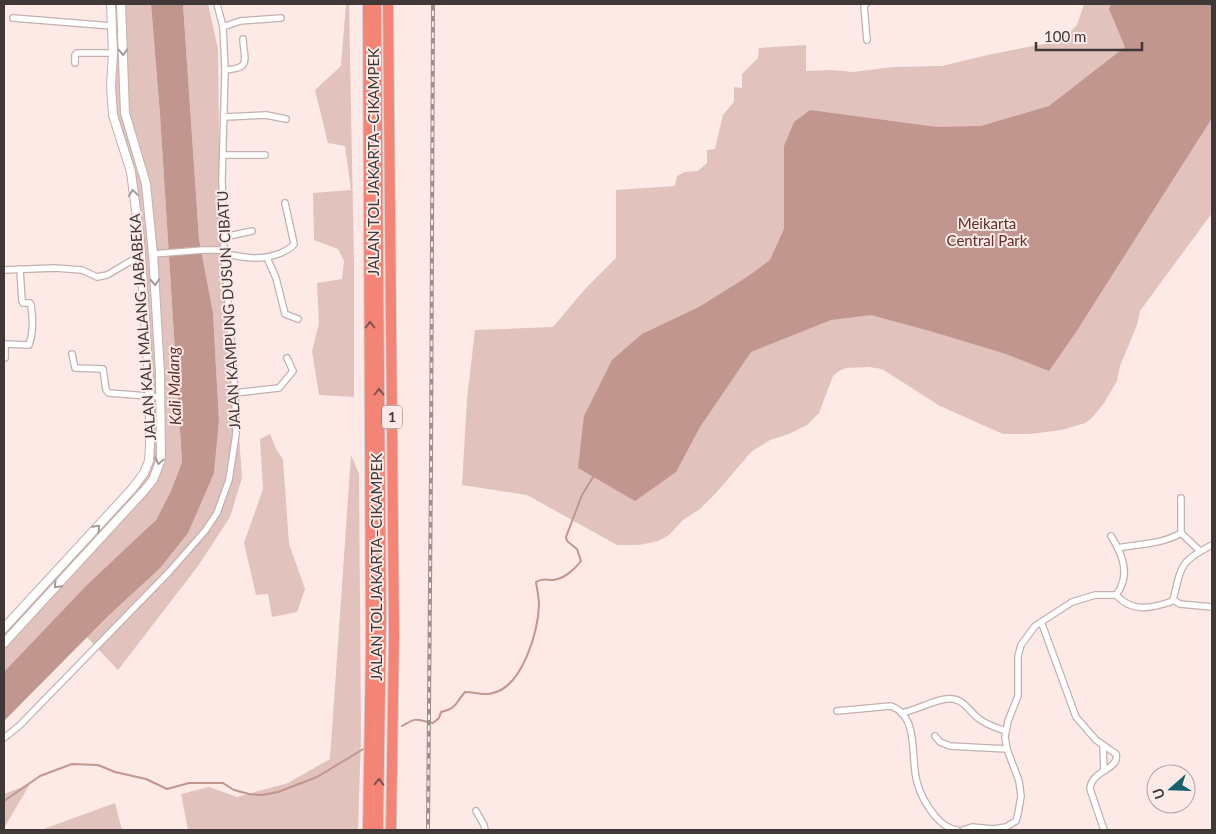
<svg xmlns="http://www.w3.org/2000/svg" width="1216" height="834" font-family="Lato,sans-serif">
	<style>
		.green { fill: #e2c2bd }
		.water { fill: #c0968f }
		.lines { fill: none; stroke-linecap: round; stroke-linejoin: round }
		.stream { stroke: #c0968f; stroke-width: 2 }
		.minor-casing { stroke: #c2b1ae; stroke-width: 8 }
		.secondary-casing { stroke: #c2b1ae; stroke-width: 10 }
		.motorway-casing { stroke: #d1cfcf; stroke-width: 12 }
		.minor { stroke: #fff; stroke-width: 5.5 }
		.secondary { stroke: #fff; stroke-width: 8 }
		.motorway { stroke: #f48475; stroke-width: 10 }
		.rail-casing { stroke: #9c8f8d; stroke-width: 4 }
		.rail { stroke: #fdeae7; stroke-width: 2; stroke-dasharray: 5.5; stroke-linecap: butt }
		.oneway { stroke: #9f9c9b }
		.oneway2 { stroke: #7e534d }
		.labels { text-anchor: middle; stroke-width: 4; stroke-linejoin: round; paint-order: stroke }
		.shield { fill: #fdeae7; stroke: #786d6c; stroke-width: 1 }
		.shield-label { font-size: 14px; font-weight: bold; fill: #3f3837 }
		.street-label { font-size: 15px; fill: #3f3837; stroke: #fdeae7 }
		.park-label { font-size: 15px; fill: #632c25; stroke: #fdeae7 }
		.water-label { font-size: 16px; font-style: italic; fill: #622a24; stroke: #fdeae7 }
	</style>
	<rect width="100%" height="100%" fill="#fdeae7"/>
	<!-- green -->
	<g class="green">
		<polygon points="111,4 151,4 160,115 182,462 171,491 156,520 4,672 4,628 100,525 149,461 150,397 131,172 113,115"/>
		<polygon points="183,4 208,4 218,49 220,219 236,395 242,478 230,517 198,566 118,670 86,636 214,473 219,421 213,313 199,239"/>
		<polygon points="346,4 349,4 354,263 354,397 319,395 312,351 319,323 317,283 342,279 344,261 338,249 314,240 313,193 351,190 345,146 328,143 315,90 341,66"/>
		<polygon points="1084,4 1212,4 1212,213 1140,311 1137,325 1120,366 1117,381 1104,403 1091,419 1085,423 1062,430 1030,434 1003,434 940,406 882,369 869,367 846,368 839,371 833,376 819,413 807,425 789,434 770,440 751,452 716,493 700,509 683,520 669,535 658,541 639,545 617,545 527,495 462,485 467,399 475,330 553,327 585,289 616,258 616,190 675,186 677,176 685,172 698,171 707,163 707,150 715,149 723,115 734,102 734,87 742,88 742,74 758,58 759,48 806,45 806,71 833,70 853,72 893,67 942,66 992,54 1054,42 1067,35 1077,25"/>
		<polygon points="270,434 277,451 283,459 289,544 305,589 297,612 272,617 268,594 256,595 244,543 263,489 260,439"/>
		<polygon points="351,455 359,474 361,737 358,830 188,830 181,794 209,787 237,797 288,783 330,759"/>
		<polygon points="30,784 4,828 4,794"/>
		<polygon points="115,803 122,830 41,830"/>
	</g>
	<!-- water -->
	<g class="water">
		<polygon points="151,4 183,4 199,239 213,313 219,421 214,473 188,533 160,568 108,616 4,721 4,672 87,585 156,520 171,491 182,462 160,115"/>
		<polygon points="1111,4 1212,4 1212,118 1076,332 1049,371 1003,353 930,331 871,315 831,320 751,352 700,427 676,472 635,501 578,468 584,416 612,360 642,334 699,307 747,277 770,260 784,229 784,146 794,122 810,110 937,127 981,126 1049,106 1125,47 1109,9"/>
	</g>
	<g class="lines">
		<!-- stream -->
		<g class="stream">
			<path d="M 402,726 C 419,716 415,720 433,723 L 439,718 L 441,712 C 458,708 455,703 465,692 C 474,692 484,696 493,693 C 523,686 538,631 539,605 C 539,597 537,590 536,582 C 542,578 546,580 553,580 C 564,579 575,569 581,561 L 577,549 L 567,541 L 566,537 L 582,495 L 593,477"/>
			<polyline points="4,801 40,776 72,764 98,765 115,772 146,779 167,789 189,783 223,783 234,790 249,794 262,795 278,792 317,777 365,748"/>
		</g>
		<defs>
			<g id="minor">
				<polyline points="866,4 864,6 867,40"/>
				<polyline points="13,18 112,26"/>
				<polyline points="223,27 240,21 281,18"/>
				<polyline points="75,63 75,55 77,53 113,53"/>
				<path d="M 225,70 C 252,68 244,61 243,39"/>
				<polyline points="225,117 266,115 286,119"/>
				<polyline points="223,155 265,155"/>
				<polyline points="224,237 252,231"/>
				<polyline points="153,254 203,250 224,250"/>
				<path d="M 226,254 C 247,258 260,261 281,253 C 286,250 291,249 294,244 L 293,239 L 285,203"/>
				<polyline points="267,258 276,278 285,314 298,319"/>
				<polyline points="4,270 55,268 82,270 97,277 107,275 141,255"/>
				<polyline points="72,354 75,368 103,369 106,390 109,393 161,397"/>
				<path d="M 5,358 L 5,344 L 29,345 C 34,332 33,318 31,305 L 30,303 L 23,303 L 22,301 L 20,269"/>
				<polyline points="235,393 279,388 293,371 287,358"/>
				<polyline points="1181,498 1181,533 1200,551"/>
				<path d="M 1111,536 C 1123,555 1131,576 1116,595"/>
				<path d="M 1118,548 C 1139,544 1163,544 1181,533"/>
				<polyline points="1173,600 1180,604 1212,607"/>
				<path d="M 1042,624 L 1076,717 L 1096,740 L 1116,754 C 1120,770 1091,770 1090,789 L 1104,830"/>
				<path d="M 837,711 L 891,706 C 920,716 910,759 917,782 C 920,794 927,806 935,816 C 941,823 948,829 957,830"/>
				<path d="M 901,713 C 917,710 931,701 946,699 C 963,697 967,709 978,718 C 986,725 997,728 1006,731"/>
				<polyline points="935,736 940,742 950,746 1007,749"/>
				<polyline points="4,738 19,726 169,572 205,531 217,513 229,480 236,434 235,393 224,250 222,180 225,70 223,27 217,4"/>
				<polyline points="1103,745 1104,771"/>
				<polyline points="476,811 484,825 485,830"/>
				<path d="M 963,830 L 972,827 L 993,829 L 1006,827 L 1016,821 L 1018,814 L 1021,796 L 1019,781 L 1007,749 L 1005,737 L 1008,721 L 1018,696 L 1018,656 L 1021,645 L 1035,626 L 1072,602 L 1095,595 L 1116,595 C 1132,612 1149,609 1170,602 L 1173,600 C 1182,565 1179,562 1212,545"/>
			</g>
			<g id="secondary">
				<polyline points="4,628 132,489 144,473 149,461 150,446 150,397 140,241 131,172 113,115 111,86 113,53 111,4"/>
				<polyline points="4,643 142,493 153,480 161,459 160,373 153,254 146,184 125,113 121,4"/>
			</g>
			<g id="motorway">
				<polyline points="368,4 371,647 368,830"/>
				<polyline points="376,4 381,617 378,830"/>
				<polyline points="388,4 394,635 391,830"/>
			</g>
		</defs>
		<!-- minor casing -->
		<use href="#minor" class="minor-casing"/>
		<!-- secondary casing -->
		<use href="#secondary" class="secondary-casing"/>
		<!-- motorway casing -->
		<use href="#motorway" class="motorway-casing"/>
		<!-- minor -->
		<use href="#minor" class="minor"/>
		<!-- secondary -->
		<use href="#secondary" class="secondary"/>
		<!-- motorway -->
		<use href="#motorway" class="motorway"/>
		<defs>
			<polyline id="rail" points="428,830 431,466 433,4"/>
		</defs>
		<!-- rail casing -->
		<use href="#rail" class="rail-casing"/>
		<!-- rail -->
		<use href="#rail" class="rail"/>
	</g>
	<!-- one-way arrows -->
	<defs><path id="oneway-chevron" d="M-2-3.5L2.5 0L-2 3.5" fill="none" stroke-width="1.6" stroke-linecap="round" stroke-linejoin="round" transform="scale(1.25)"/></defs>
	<g class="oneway">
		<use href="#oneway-chevron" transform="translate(123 52) rotate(89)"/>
		<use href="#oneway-chevron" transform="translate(133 193) rotate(-98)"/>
		<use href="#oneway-chevron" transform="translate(155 282) rotate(87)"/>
		<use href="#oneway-chevron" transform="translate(159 461) rotate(101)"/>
		<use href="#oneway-chevron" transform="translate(97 528) rotate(-47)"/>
		<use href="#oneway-chevron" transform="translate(57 585) rotate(133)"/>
	</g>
	<g class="oneway2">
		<use href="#oneway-chevron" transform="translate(370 325) rotate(-90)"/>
		<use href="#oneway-chevron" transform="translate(379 392) rotate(-90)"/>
		<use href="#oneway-chevron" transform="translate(379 782) rotate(-89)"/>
	</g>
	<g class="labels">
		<!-- shield labels -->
		<rect class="shield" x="382" y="405.5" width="20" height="23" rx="4"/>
		<g class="shield-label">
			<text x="392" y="422">1</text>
		</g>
		<!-- street labels -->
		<g class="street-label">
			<text transform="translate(374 162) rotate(-90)" y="5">JALAN TOL JAKARTA–CIKAMPEK</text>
			<text transform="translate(229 310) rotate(-93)" y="5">JALAN KAMPUNG DUSUN CIBATU</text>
			<text transform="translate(143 327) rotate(-94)" y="5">JALAN KALI MALANG JABABEKA</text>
			<text transform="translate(377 567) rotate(-90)" y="5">JALAN TOL JAKARTA–CIKAMPEK</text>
		</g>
		<!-- park labels -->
		<g class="park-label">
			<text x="987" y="229">Meikarta<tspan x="987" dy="17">Central Park</tspan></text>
		</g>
		<!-- water labels -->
		<g class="water-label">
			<text transform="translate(174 386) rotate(-92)" y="6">Kali Malang</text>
		</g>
	</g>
	<!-- border -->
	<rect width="1216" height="834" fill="none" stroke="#3f3837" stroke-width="10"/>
	<!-- north arrow -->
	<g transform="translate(1171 789) rotate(250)"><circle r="24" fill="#fdeae7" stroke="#b1a3a1"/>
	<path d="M0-4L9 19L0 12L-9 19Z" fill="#14616c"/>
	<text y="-8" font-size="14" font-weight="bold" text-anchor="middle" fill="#3f3837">U</text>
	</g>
	<!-- scale -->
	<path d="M1036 42v8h106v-8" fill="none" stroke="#3f3837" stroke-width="2.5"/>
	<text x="1044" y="42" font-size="15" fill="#3f3837" stroke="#fdeae7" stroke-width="4" paint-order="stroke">100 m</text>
</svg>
